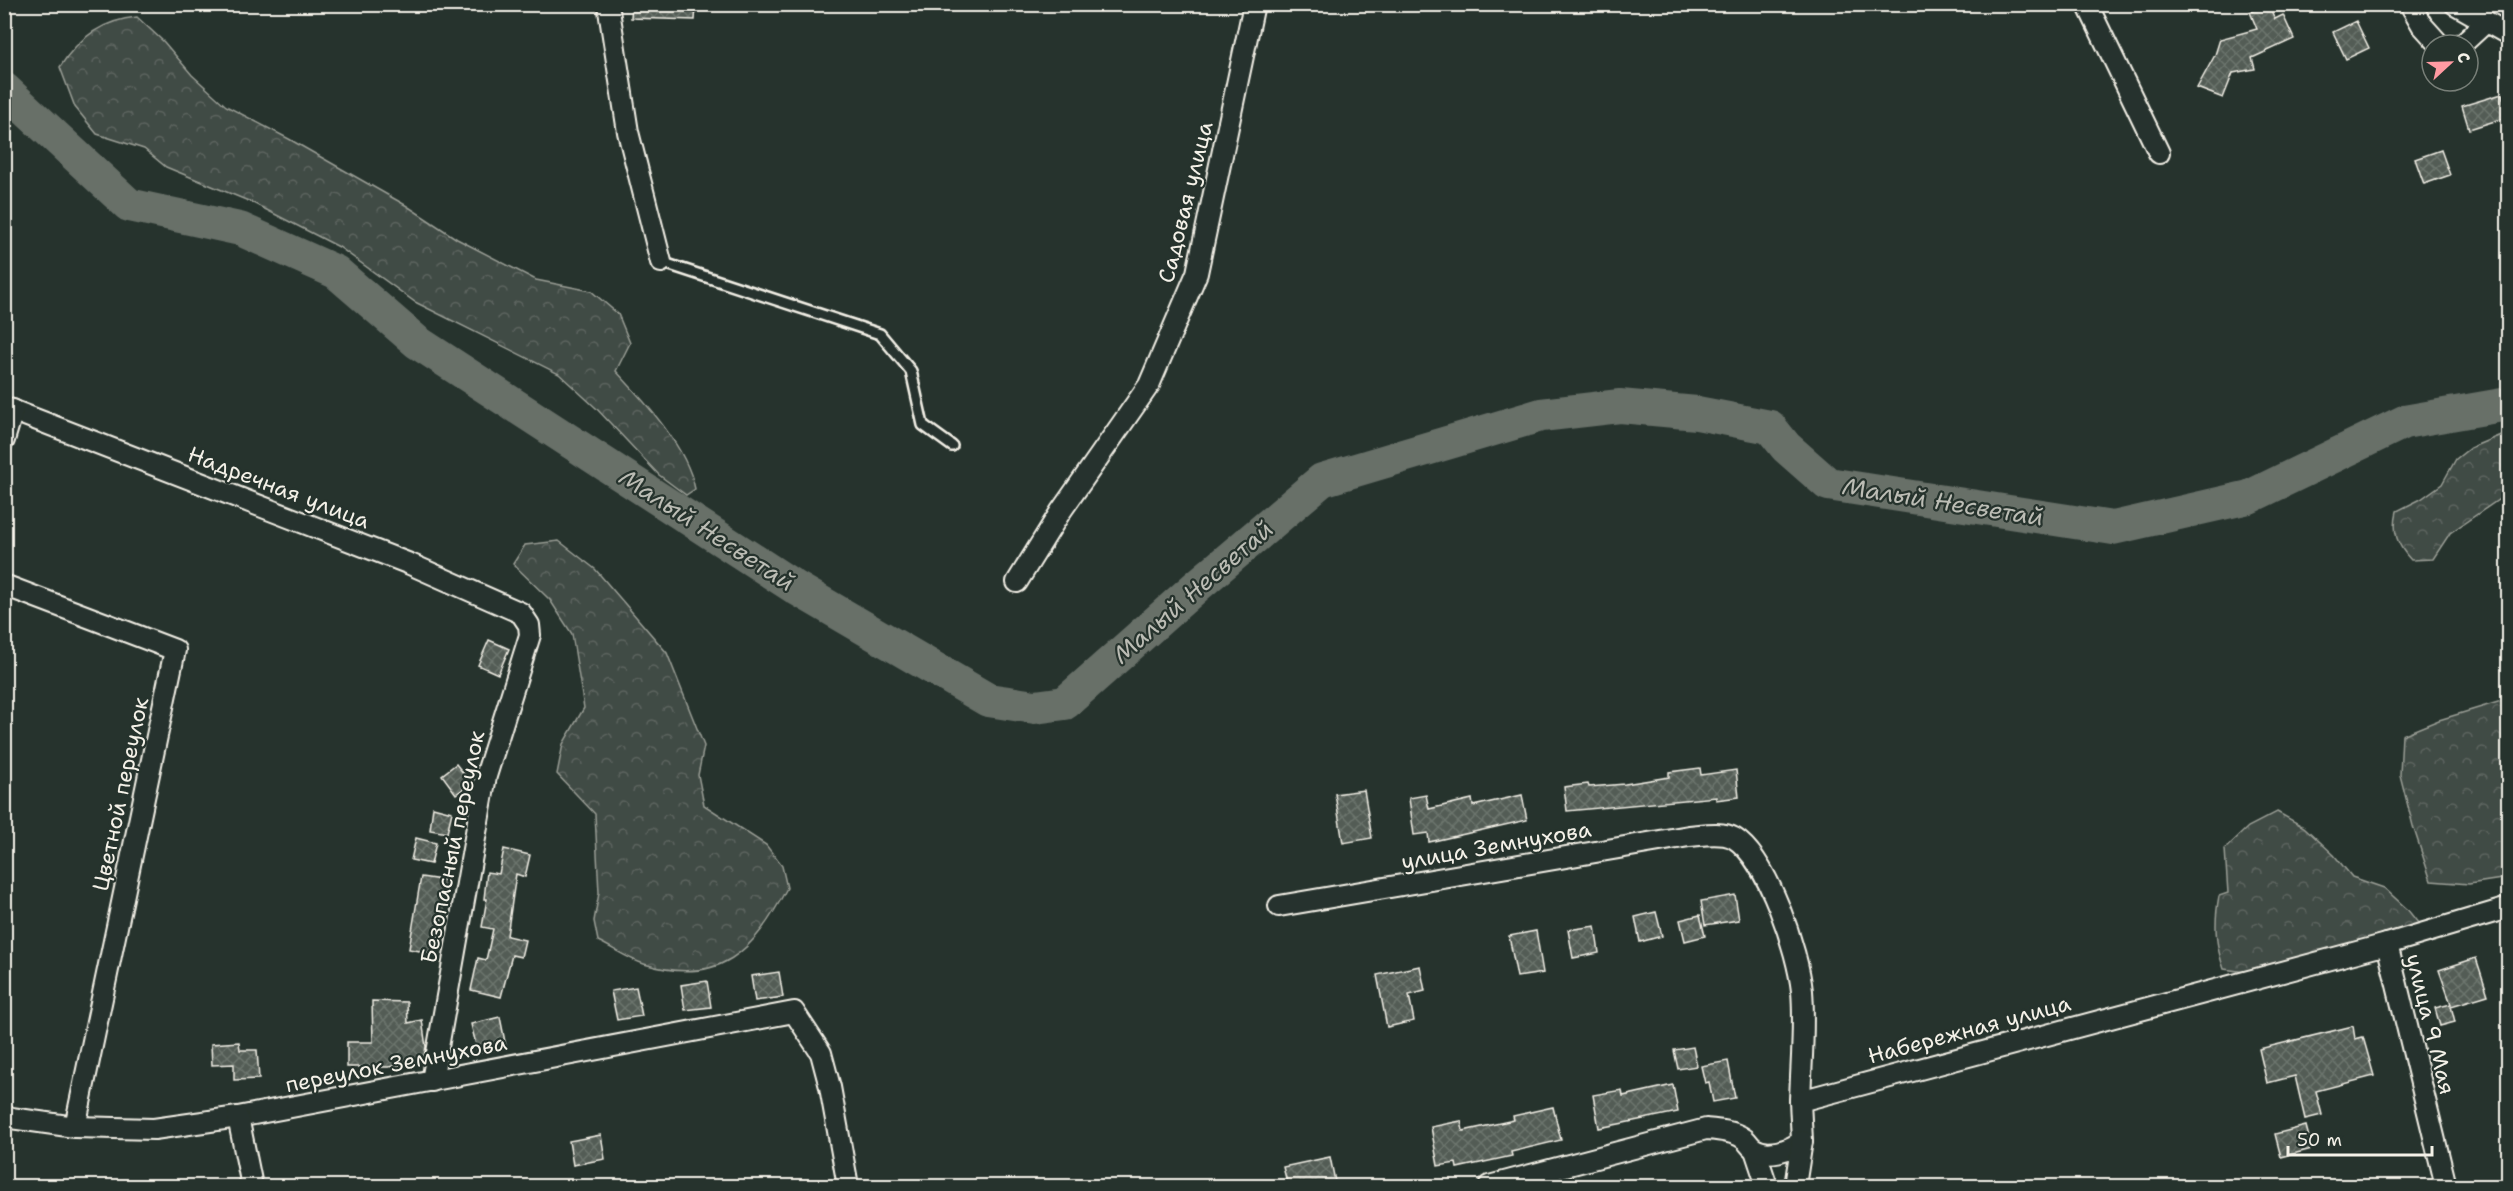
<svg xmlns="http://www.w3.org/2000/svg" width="2513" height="1191" font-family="'Shantell Sans',sans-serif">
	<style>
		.forest { fill: url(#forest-crowns); stroke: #9a9e96; stroke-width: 1.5 }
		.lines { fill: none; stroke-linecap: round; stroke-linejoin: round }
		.river { stroke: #676f68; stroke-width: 34 }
		.building { fill: url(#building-cross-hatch); stroke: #f4f1e8; stroke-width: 1.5 }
		.lane-casing { stroke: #f4f1e8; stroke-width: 14 }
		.street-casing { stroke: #f4f1e8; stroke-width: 24 }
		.lane { stroke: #26332d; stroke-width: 9 }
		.street { stroke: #26332d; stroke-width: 20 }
		.labels { text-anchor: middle; stroke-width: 4.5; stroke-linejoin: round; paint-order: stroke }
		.street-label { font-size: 22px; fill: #f4f1e8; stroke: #26332d }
		.water-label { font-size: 24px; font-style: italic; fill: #bcbdb5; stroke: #26332d }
	</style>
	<defs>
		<pattern id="forest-crowns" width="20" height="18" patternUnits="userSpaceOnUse" patternTransform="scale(1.5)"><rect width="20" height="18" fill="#414b45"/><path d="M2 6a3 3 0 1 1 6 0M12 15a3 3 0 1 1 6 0" fill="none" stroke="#5d6560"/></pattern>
		<pattern id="building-cross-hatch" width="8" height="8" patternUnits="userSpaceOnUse" patternTransform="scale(1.5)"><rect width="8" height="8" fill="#525c55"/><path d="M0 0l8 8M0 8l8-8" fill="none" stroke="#6c746d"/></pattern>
	</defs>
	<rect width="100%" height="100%" fill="#26332d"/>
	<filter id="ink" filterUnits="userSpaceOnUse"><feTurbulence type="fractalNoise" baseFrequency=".0167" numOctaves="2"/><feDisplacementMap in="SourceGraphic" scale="12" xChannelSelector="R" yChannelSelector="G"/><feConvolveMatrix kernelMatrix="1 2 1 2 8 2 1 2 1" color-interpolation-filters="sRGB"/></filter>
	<g filter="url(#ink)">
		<!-- forest -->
		<g class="forest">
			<path d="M 137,17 L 164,42 L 192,75 L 226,106 L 289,139 L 407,206 L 457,239 L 536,280 L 591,291 L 618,314 L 630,343 L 616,371 C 645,402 687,447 695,489 L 686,495 L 659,475 L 596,408 L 559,374 L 415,302 L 339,247 L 251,202 L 166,167 L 144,149 L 97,134 L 75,107 L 60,67 C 78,38 103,20 137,17 Z"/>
			<path d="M 2508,432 L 2508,493 L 2450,533 L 2433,559 L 2411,560 C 2397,545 2392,532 2397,511 L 2421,499 L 2442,484 L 2456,459 L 2470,448 Z"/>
			<path d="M 559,541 L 595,569 L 667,653 L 704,746 L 698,775 L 704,805 L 766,845 L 782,866 L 787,888 C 754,951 720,987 644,964 C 628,959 613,948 598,941 L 594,921 L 599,893 L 595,814 L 557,774 L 563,744 L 584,708 L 572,634 L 550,600 L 513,564 L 525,545 Z"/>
			<polygon points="2508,699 2508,878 2469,884 2431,881 2413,826 2400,775 2402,735 2439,720"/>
			<path d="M 2277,812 L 2304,827 L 2334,855 L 2352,877 L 2384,888 L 2407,909 L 2419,924 L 2374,957 L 2341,967 L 2260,974 L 2224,969 C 2215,944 2214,922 2219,896 L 2228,893 L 2225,849 L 2248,827 Z"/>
		</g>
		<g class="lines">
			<!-- river -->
			<polyline class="river" points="4,89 129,205 240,229 336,272 417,342 796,588 988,700 1035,707 1065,703 1197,586 1322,480 1541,415 1620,406 1697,413 1770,427 1786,447 1828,484 2113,528 2249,497 2404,422 2508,404"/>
		</g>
		<!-- building -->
		<g class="building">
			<polygon points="632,4 696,4 695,20 631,18"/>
			<polygon points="2268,4 2275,19 2283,15 2294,39 2252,58 2255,69 2233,73 2223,98 2197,88 2215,55 2220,39 2257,29 2250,12"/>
			<polygon points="2356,21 2369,48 2346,59 2333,32"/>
			<polygon points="2502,94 2508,117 2469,129 2462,106"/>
			<polygon points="2441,150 2450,175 2424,184 2415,159"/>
			<polygon points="489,640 509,649 498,674 478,665"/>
			<polygon points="456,764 471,783 456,794 442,775"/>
			<polygon points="1700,768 1701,775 1736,770 1739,797 1716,800 1716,797 1567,811 1564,787 1588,784 1589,787 1625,784 1669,777 1669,772"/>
			<polygon points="1364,790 1372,838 1343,843 1335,794"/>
			<polygon points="1426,795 1429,809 1472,799 1473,806 1522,795 1527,820 1429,842 1428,833 1414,835 1409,798"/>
			<polygon points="433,807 452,812 447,833 430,830"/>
			<polygon points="416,838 436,843 431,864 411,860"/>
			<polygon points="504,849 530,855 525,877 516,874 507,936 525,940 521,957 512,955 501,997 471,990 478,958 486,960 493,929 482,927 487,899 484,899 487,872 499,874"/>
			<polygon points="421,877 448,881 436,954 409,949"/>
			<polygon points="1735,895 1739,920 1705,925 1701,901"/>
			<polygon points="1656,912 1662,936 1640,942 1635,917"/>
			<polygon points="1700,915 1705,936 1685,941 1680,920"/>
			<polygon points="1595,926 1599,953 1573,958 1568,930"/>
			<polygon points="1536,931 1543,973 1517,977 1509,936"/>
			<polygon points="2476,958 2488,995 2451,1006 2455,1022 2440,1026 2435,1008 2451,1004 2439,970"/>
			<polygon points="1420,966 1425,991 1409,995 1414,1021 1387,1027 1377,975"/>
			<polygon points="779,972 783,997 755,1001 751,976"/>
			<polygon points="707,981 711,1007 685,1010 681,985"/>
			<polygon points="636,987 642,1016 617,1020 611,991"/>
			<polygon points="372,1001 407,1002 408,1023 422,1020 426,1047 423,1062 388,1067 347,1067 347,1042 373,1042"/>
			<polygon points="500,1017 506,1047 478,1053 471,1024"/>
			<polygon points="2353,1026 2355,1039 2363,1037 2374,1076 2316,1091 2322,1115 2305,1119 2295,1076 2267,1083 2259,1049"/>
			<polygon points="239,1042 240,1050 257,1050 259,1079 234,1080 234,1064 212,1065 211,1044"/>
			<polygon points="1693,1047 1697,1066 1678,1069 1674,1050"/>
			<polygon points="1728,1061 1735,1098 1713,1102 1709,1082 1705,1083 1701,1066"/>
			<polygon points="1673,1085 1678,1112 1599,1128 1593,1095 1622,1090 1623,1096"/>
			<polygon points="1553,1107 1561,1140 1511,1152 1512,1156 1457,1168 1456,1163 1438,1166 1431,1127 1461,1121 1463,1131 1514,1120 1513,1116"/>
			<polygon points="2306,1126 2312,1149 2281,1157 2275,1134"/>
			<polygon points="601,1135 605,1159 573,1165 569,1141"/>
			<polygon points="1330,1157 1336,1186 1288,1186 1283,1167"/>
		</g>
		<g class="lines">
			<defs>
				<g id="lane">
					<polyline points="2486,22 2487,4"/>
					<polyline points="661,262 880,334 911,371 923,425 952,446"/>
				</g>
				<g id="street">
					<polyline points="608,4 628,132 661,262"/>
					<polyline points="2087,4 2159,153"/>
					<polyline points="2410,4 2422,25 2440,45"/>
					<polyline points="2455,4 2508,34"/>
					<polyline points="2461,45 2486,22"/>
					<polyline points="4,407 410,564 521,613 529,625 530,635 486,776 432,1081"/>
					<polyline points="4,440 13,410"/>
					<polyline points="1017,582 1061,511 1149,385 1197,273 1254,4"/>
					<polyline points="4,585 175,650 75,1127"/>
					<path d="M 1279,906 L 1689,836 C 1702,835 1722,831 1734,838 C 1768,859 1798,952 1802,991 C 1805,1027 1801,1065 1800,1101"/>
					<polyline points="2387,944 2446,1186"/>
					<polyline points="4,1117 75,1127 154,1129 238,1117 794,1012 821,1053 830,1087 848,1186"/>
					<polyline points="238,1117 252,1186"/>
					<polyline points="1755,1150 1767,1186"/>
					<path d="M 1489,1186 L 1706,1129 C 1718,1130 1733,1131 1743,1138 C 1747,1140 1749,1145 1753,1148 C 1767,1158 1790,1150 1802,1141 L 1800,1101 L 2387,944 L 2508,908"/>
					<polyline points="1795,1186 1802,1141"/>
				</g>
			</defs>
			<!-- lane casing -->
			<use href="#lane" class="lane-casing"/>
			<!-- street casing -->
			<use href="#street" class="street-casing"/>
			<!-- lane -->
			<use href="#lane" class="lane"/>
			<!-- street -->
			<use href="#street" class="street"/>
		</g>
	</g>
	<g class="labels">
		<!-- street labels -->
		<g class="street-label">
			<text transform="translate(1185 202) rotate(-76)" y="8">Садовая улица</text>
			<text transform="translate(279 487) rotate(21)" y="8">Надречная улица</text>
			<text transform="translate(120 794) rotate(-78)" y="8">Цветной переулок</text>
			<text transform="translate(1496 845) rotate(-10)" y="8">улица Земнухова</text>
			<text transform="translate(452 847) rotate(-78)" y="8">Безопасный переулок</text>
			<text transform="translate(2431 1024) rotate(76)" y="8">улица 9 Мая</text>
			<text transform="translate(1969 1029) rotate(-15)" y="8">Набережная улица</text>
			<text transform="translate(396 1063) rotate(-11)" y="8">переулок Земнухова</text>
		</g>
		<!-- water labels -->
		<g class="water-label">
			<text transform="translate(1943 502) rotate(9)" y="8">Малый Несветай</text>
			<text transform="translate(707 530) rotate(33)" y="8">Малый Несветай</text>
			<text transform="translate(1193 592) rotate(-41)" y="8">Малый Несветай</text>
		</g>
	</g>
	<!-- margin -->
	<rect width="2513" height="1191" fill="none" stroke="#26332d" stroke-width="24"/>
	<rect x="12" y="12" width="2489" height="1167" fill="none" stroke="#f4f1e8" stroke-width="2" filter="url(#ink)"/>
	<!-- north arrow -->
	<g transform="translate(2450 63) rotate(68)"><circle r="28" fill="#26332d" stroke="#787f78" stroke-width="1.5"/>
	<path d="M0-4.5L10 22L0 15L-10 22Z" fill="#ff9aa2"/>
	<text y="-9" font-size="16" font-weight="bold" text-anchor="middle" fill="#f4f1e8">С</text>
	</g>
	<!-- scale -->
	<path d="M2288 1146v9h144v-9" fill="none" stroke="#f4f1e8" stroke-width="3"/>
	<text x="2297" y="1146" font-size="18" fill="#f4f1e8" stroke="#26332d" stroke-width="4.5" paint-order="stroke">50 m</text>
</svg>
